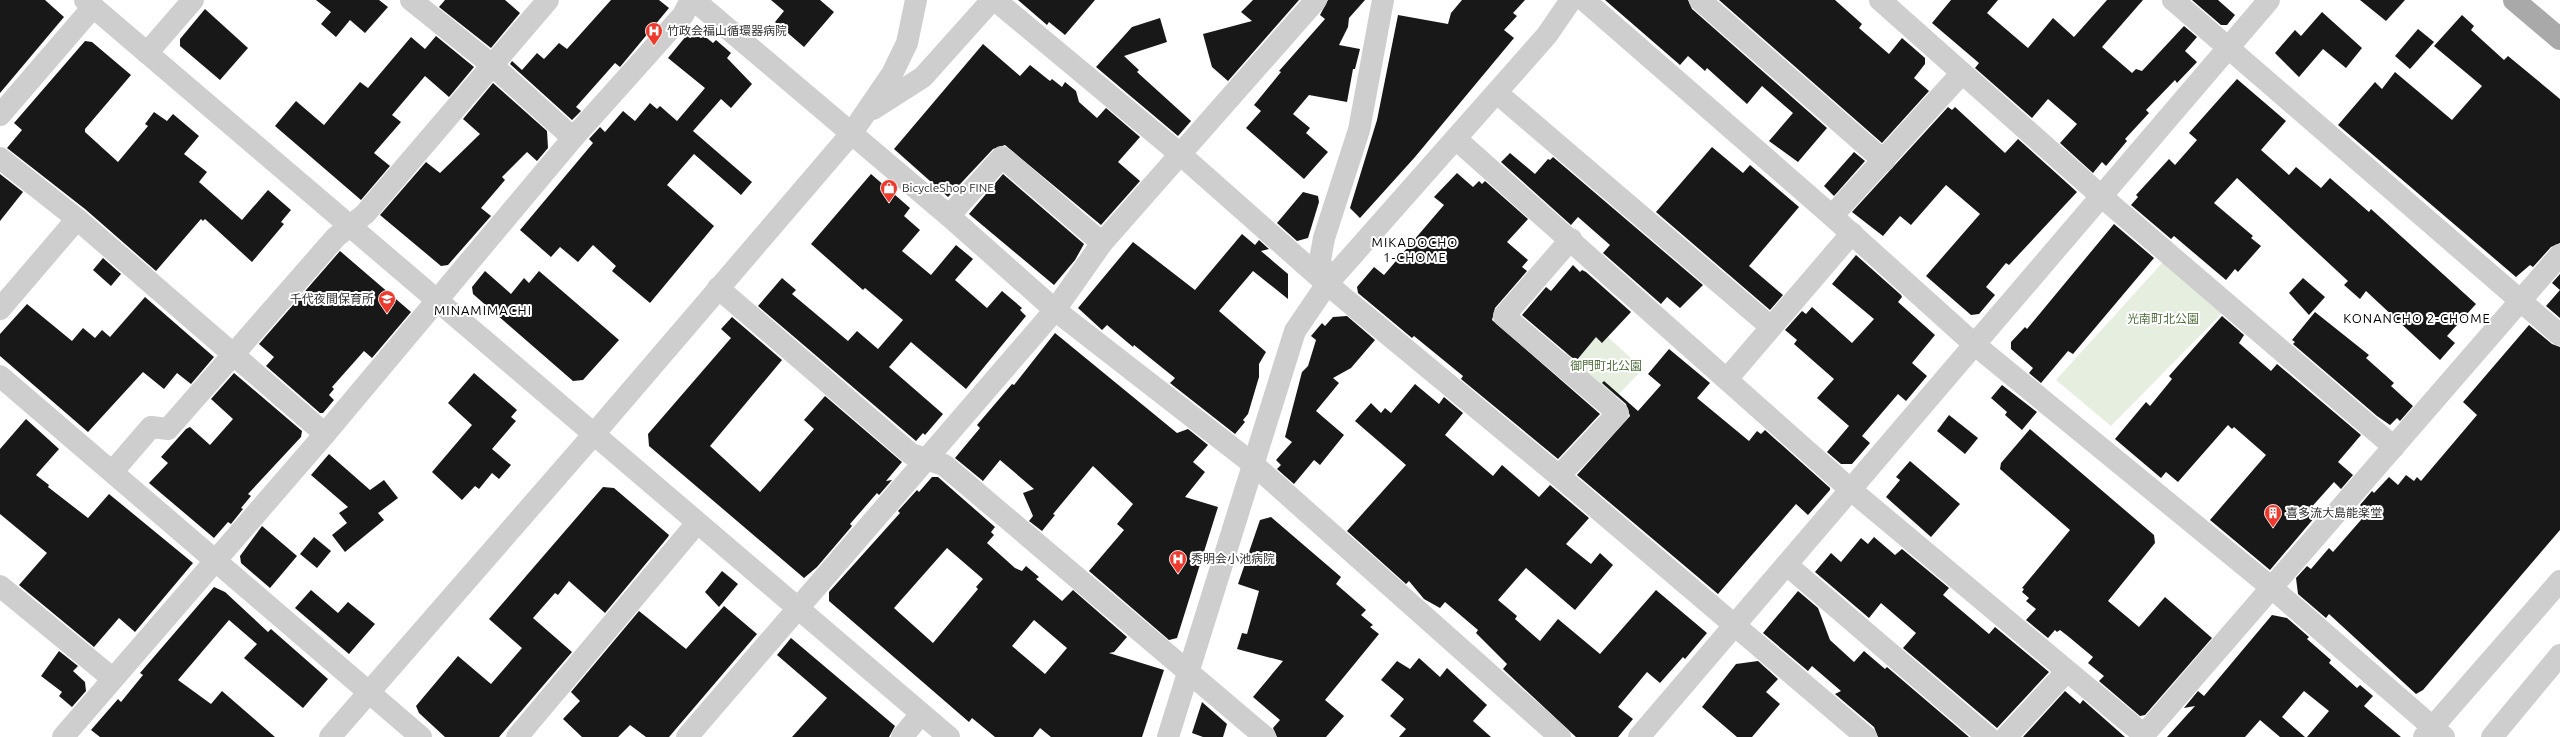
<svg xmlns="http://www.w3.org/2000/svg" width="2560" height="737" font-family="Ubuntu,'Noto Sans JP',sans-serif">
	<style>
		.green { fill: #e5eedf }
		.building { fill: #181818; fill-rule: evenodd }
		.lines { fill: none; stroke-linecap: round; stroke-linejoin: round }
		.minor { stroke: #cecece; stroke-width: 22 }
		.major { stroke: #a9a9a9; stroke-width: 22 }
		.labels { text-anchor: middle; stroke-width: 4; stroke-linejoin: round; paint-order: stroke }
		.poi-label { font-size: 12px; fill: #313131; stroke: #fff; text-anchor: start }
		.park-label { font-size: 12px; fill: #4d703b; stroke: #fff }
		.neighbourhood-label { font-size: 13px; letter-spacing: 1px; fill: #000; stroke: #fff }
	</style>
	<rect width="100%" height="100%" fill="#fff"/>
	<!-- green -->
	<g class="green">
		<polygon points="2163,262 2222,313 2111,426 2056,380"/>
		<polygon points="1598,328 1643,369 1612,401 1562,356"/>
	</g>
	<!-- building -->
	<g class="building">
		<polygon points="0,0 45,0 64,17 0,93"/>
		<polygon points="316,0 379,0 388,7 365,33 350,20 336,37 321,24 331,12"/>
		<polygon points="445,0 505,0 520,13 491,48 439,7"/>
		<polygon points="611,0 659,0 669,8 620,67 615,63 576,107 581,111 572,120 510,64 512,61 522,70 537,53 544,59 559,43 567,49"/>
		<polygon points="771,0 820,0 834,12 804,47 775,22 784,11"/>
		<polygon points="1018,0 1095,0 1065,35 1049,22 1047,25"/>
		<polygon points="1253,0 1299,0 1228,81 1212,67 1203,34 1252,21 1241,12"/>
		<polygon points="1328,0 1365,0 1349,18 1348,27 1339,45 1360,49 1355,69 1353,69 1347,102 1309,95 1293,114 1310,128 1306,133 1328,152 1304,179 1246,128 1261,111 1254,105 1281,72 1279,71 1325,19 1320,15"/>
		<polygon points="1462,0 1525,0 1513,13 1517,16 1504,30 1514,38 1415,157 1360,218 1350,208 1377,120 1398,15 1448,24 1451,13"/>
		<polygon points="1605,0 1688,0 1692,9 1827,128 1798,162 1769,141 1793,113 1762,86 1747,104 1707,68 1705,71 1688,56 1680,65"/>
		<polygon points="1719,0 1835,0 1862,24 1859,28 1889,54 1902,38 1925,58 1925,64 1914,78 1929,91 1882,143"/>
		<polygon points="1951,0 1998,0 1987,13 2028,48 2053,18 2074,37 2107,0 2143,0 2102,47 2132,73 2136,69 2142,71 2184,26 2197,37 2185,51 2197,62 2177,83 2175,80 2146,110 2149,113 2125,139 2127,141 2106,166 2102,162 2093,173 2060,143 2077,124 2048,99 2032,118 1975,68 1979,63 1932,23"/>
		<polygon points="2192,0 2218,0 2235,15 2227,25 2221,25"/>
		<polygon points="2360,0 2405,0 2386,21"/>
		<polygon points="205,9 248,48 220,80 180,46 180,39"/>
		<polygon points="2322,12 2362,48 2346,68 2323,49 2299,77 2275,53 2295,30 2301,36"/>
		<polygon points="2462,15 2474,26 2471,30 2504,60 2508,56 2560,99 2560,243 2551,247 2533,267 2530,265 2516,277 2338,125 2375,82 2382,89 2395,72 2452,120 2482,86 2434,46"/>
		<polygon points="1160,18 1167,42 1124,56 1139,70 1137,72 1191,121 1178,136 1096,67 1132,27"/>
		<polygon points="2418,29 2434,42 2410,69 2395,56"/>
		<polygon points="691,30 697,30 713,43 716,40 731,53 727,58 752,84 731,108 721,99 693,131 752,182 741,195 694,154 667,185 714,226 650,303 612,271 616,266 593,245 578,262 560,247 551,257 520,230 593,143 589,139 600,127 605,132 623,111 635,121 650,103 657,109 660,106 677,121 705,88 668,58"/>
		<polygon points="436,36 474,67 449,97 425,76 392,115 401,122 374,153 390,166 361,200 275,126 296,101 324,125 360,82 368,88 411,37 425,49"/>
		<polygon points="85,41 92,42 131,75 85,129 85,132 118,162 148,126 145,124 154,112 167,121 173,114 199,136 184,154 207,172 199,182 242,220 268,190 291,210 281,222 284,224 252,262 205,219 203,221 201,219 156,271 85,209 7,148 22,130 14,123"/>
		<polygon points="983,44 1020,76 1030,65 1050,81 1052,79 1062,87 1065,82 1076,91 1079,102 1097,118 1106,108 1140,137 1118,162 1140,181 1101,225 1005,145 993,149 948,197 894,149"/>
		<polygon points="2237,79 2286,121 2261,150 2289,175 2296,167 2321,188 2330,178 2369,212 2371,209 2476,304 2447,336 2455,343 2440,360 2366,291 2360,299 2344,285 2348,281 2237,178 2214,203 2253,236 2251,238 2261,246 2238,272 2235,269 2226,280 2174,236 2171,239 2131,205 2138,197 2136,195 2169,159 2175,165 2197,140 2189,133"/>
		<polygon points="493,83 547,131 548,148 537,161 527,152 502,177 505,180 481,208 491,216 448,265 441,266 380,215 426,162 440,173 480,134 463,119"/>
		<polygon points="1948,107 1952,110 1955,107 2005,153 2018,139 2077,192 2009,265 2006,263 1986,287 1995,295 1979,314 1971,315 1926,276 1980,214 1946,185 1911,225 1900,216 1883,236 1852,212"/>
		<polygon points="1712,147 1743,173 1750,165 1799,207 1749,266 1783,295 1770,310 1656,212"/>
		<polygon points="1854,152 1865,161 1834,196 1824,186"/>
		<polygon points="1510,153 1535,174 1548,159 1550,160 1553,157 1703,285 1680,308 1667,297 1661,304 1603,253 1610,245 1578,217 1571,225 1501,162"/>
		<polygon points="1457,173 1473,187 1479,181 1482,184 1485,181 1528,219 1507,242 1528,260 1522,267 1527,271 1495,308 1492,320 1600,414 1558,459 1461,379 1463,376 1414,336 1412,338 1358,293 1357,287 1374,267 1384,275 1444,205 1434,197"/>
		<polygon points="0,174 23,192 0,221"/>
		<polygon points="871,174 910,208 904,216 920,230 902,251 931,275 956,245 973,259 955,280 987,308 1002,291 1022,308 1020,310 1026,316 966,389 911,342 889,367 943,414 925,435 923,433 916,441 758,306 782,278 796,290 792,294 848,341 857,331 878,349 903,320 865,288 863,290 811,244"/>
		<polygon points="1003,174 1084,244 1075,260 1054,285 969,214"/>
		<polygon points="1303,192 1318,196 1319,202 1308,238 1297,241 1277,223"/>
		<polygon points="2114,224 2154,258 2073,354 2068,351 2041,383 2029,373 2033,368 2011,349 2011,342 2025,327 2027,329"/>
		<polygon points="1242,234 1255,245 1259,240 1269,249 1261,251 1288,274 1288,299 1253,271 1219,311 1266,352 1259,364 1259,377 1248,414 1243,420 1245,422 1235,434 1170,383 1175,378 1134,345 1133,347 1107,325 1102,330 1078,308 1133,242 1195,290"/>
		<polygon points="340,251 411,312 372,358 364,351 332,387 334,389 329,395 334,400 323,413 320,413 266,366 274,357 259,344"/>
		<polygon points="1856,255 1901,295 1902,297 1898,302 1935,335 1912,363 1927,376 1906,401 1898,394 1862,436 1870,443 1852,464 1841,464 1827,452 1849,426 1817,398 1834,379 1794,344 1797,340 1785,330 1802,311 1806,314 1812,307 1852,343 1874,319 1832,284"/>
		<polygon points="103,258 121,274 111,286 93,270"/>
		<polygon points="1573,265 1580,272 1582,270 1586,272 1631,312 1602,343 1596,337 1576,361 1522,315 1546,287 1551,291"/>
		<polygon points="485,271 511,294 524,278 529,283 539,271 619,340 583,380 573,381 473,294 472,287"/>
		<polygon points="2560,274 2560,318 2546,306 2560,290 2552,283"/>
		<polygon points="2303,278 2325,297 2309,315 2289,293"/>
		<polygon points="145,297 214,357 191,384 177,373 164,389 143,372 88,432 0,356 0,334 27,304 72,341 83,328 95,338 102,330 110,337"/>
		<polygon points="2315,312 2369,355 2366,358 2394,383 2391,386 2413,406 2400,421 2397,418 2390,425 2377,416 2293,344 2295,342 2292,340"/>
		<polygon points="1347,316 1375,340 1351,368 1333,378 1339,383 1316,411 1344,435 1320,465 1314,460 1294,484 1277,469 1281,465 1276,460 1292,442 1285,437 1302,372 1308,366 1316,340 1311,336 1322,323 1325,326 1333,317"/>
		<polygon points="2222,316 2244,335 2239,343 2271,371 2277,364 2361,435 2338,462 2353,475 2341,489 2334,482 2308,511 2315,517 2270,570 2210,520 2266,455 2234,427 2232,429 2228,425 2178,482 2166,472 2161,478 2115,439 2146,402 2150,406 2172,379 2169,376"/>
		<polygon points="732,317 782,360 710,446 760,492 814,429 804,420 825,396 902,462 886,481 892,480 879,495 877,493 850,524 852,526 817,567 804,578 649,446 648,434 731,338 721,329"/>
		<polygon points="2529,325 2552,344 2560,347 2560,530 2423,690 2416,694 2329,614 2326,618 2298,594 2296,578 2307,566 2311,569 2329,548 2333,552 2367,513 2360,505 2372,491 2374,493 2389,477 2398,485 2406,475 2414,481 2417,477 2421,481 2477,415 2463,402"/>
		<polygon points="1055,333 1177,433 1188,429 1208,445 1193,462 1205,472 1185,497 1218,507 1177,638 1169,640 1089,571 1124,530 1117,524 1133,504 1093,466 1053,514 1055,515 1042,531 1029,521 1033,516 1023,493 1034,489 1000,460 983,481 955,458 980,428 977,425 1012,384 1014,385"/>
		<polygon points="1669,349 1710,383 1697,398 1749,441 1757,431 1761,434 1765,430 1830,488 1830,490 1808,515 1796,504 1718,594 1577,475 1630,416 1626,404 1602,383 1604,381 1638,411 1661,385 1648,374"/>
		<polygon points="234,373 302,431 301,437 248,494 251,496 241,508 243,509 231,524 228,522 214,538 149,483 168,463 161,457 186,429 190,427 210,445 233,419 211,399"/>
		<polygon points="474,373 517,410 511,417 516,421 492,449 511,465 499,479 492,473 479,489 475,486 462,500 432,472 472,425 448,403"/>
		<polygon points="1415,384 1439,404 1444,397 1463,413 1445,435 1493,476 1502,465 1539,497 1550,485 1589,518 1566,544 1591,564 1600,553 1613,565 1575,610 1526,568 1498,600 1517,616 1515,619 1540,641 1558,619 1600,654 1656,590 1707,633 1685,659 1683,657 1660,683 1647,672 1618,707 1633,719 1618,737 1576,737 1503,669 1507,664 1476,633 1478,630 1445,602 1440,608 1424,599 1409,581 1406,584 1347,531 1406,465 1355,421 1371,403 1381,413 1385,408 1391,413"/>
		<polygon points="2002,385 2037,412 2022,430 2005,415 2007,412 1991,398"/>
		<polygon points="1949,415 1978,438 1965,454 1937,431"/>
		<polygon points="26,419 59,449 36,475 49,485 48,487 88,518 109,494 193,563 135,632 119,618 94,647 19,585 47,553 0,514 0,449"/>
		<polygon points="2030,429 2154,535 2155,543 2108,601 2139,627 2165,597 2212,638 2145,715 2140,716 2099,681 2104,676 2088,663 2093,657 2069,637 2060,630 2057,632 2055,630 2048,638 2026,620 2036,609 2026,601 2029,598 2022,592 2024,589 2022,588 2070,530 2000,469 2001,463"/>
		<polygon points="329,454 370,490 384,480 398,498 378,513 384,520 345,552 332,535 347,523 339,513 348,507 311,475"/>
		<polygon points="1910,461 1960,504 1931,537 1886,497 1900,480 1896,477"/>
		<path d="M 932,477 L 938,477 L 995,527 L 991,532 L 994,535 L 987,543 L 1015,568 L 1022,571 L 1026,566 L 1039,577 L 1036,579 L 1062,601 L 1073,590 L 1127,637 L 1114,652 L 1109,653 L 1164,670 L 1142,737 L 1051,737 L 1040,728 L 1033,737 L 995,737 L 972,718 L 969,722 L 829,601 L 829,592 L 900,513 L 898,511 L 917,490 L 919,492 ZM 947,548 L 983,579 L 976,587 L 978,589 L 933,643 L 894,608 ZM 1034,620 L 1067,648 L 1045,674 L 1012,646 Z"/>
		<polygon points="603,487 614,488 669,535 668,537 605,613 569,581 558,595 555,593 533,618 572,652 499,737 445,737 419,713 416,706 458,656 491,684 522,648 489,619"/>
		<polygon points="1271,517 1341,577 1336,584 1366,610 1361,615 1373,625 1370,627 1379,634 1325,700 1344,716 1326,737 1277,737 1273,728 1280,720 1253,697 1283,661 1237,649 1242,633 1247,634 1259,591 1238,584 1260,520"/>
		<polygon points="262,526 297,556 270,588 241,563 240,556"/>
		<polygon points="314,537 331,551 317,568 300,554"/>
		<polygon points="1874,537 1895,555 1902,549 1949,588 1943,595 1989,634 1995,627 2049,672 1997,728 1903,648 1916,633 1881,603 1869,618 1815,572 1831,553 1841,562 1861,538 1868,544"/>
		<polygon points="722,571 738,584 719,607 705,592"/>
		<polygon points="214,587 225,592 268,632 271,629 328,679 303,708 244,658 257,644 229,620 178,680 211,704 222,691 275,737 100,737 91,730 118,699 121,702 143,675 140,673"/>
		<polygon points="311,590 338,613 348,602 375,624 349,654 295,608"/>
		<polygon points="1798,591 1818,608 1830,640 1854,662 1864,651 1885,669 1887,667 1969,737 1878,737 1874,727 1835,694 1841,691 1812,666 1808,671 1763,633"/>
		<polygon points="724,606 757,634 669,737 646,737 630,725 618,737 582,737 563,719 580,701 571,692 639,611 686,649"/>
		<polygon points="2272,615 2287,618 2309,637 2307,639 2331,660 2329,663 2357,688 2360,685 2373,696 2364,706 2401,737 2307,737 2329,711 2304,691 2282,717 2305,737 2280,737 2260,720 2245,737 2167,737 2195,706 2184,708 2198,691 2204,696"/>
		<polygon points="791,638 895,726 889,737 792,737 827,698 777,655"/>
		<polygon points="59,651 78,666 73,671 85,682 86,691 72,707 59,696 62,692 41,676"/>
		<polygon points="1419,658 1440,677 1447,668 1487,705 1473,721 1491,737 1399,737 1406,729 1390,716 1404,699 1381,680 1397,661 1410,669"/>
		<polygon points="1758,661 1778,679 1766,692 1780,704 1752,737 1737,737 1702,707 1736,664"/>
		<polygon points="2065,691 2080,704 2083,700 2125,737 2023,737"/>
		<polygon points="1202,702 1227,724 1223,737 1203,737 1192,733"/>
	</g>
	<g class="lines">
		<!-- minor -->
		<g class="minor">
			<polyline points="85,0 949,737"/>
			<polyline points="411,0 492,65 573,138"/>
			<polyline points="694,0 949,216 1055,310 1253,464 1560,737"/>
			<polyline points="995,0 1180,154 1327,284 1559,476 1866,737"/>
			<polyline points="1584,0 1832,216 1974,344 2272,588 2444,737"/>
			<polyline points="1700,0 1884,161"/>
			<polyline points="1880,0 2101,196 2394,447"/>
			<polyline points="2173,0 2560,335"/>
			<polyline points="147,53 193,0"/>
			<polyline points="1497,93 1771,327"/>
			<polyline points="873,109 923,77 992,0"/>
			<polyline points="0,115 93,7"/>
			<polyline points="1456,139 1851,490 2144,735"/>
			<polyline points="0,158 77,219 325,434"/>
			<polyline points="949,216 1002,157 1102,243"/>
			<polyline points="1832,216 1962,73"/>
			<polyline points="1327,284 1320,260 1324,238 1359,130 1383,0"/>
			<polyline points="718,288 911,454 944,465 1265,737"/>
			<polyline points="0,309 77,219"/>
			<polyline points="0,376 421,737"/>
			<polyline points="1727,379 1852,233"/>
			<polyline points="113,471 151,427 168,429 336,237 365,214 548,0"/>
			<polyline points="1559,476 1618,413 1504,316 1571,239"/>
			<polyline points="1787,565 1988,737"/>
			<polyline points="0,586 112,678"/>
			<polyline points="63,737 325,434 573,138 683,15 691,0"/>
			<polyline points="330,737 594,434 851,134 892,74 907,43 916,0"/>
			<polyline points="517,737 697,523"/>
			<polyline points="687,737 1055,310 1102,243 1316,0"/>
			<polyline points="902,737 921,714"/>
			<polyline points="1168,737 1295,331 1327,284 1547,35 1571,0"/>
			<polyline points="1639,737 2269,0"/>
			<polyline points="2006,737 2067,671"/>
			<polyline points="2142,737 2560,255"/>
			<polyline points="2424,737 2560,581"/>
			<polyline points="2492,737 2560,655"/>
		</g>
		<!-- major -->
		<polyline class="major" points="2514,0 2560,39"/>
	</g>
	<!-- icons -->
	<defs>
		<symbol id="hospital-pin" viewBox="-11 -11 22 30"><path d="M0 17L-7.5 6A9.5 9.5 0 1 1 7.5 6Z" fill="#ee392d" stroke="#fff"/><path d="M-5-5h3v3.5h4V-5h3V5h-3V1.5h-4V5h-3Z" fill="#fff"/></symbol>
		<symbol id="shop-pin" viewBox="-11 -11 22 30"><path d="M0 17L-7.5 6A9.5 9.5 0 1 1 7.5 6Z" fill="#ee392d" stroke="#fff"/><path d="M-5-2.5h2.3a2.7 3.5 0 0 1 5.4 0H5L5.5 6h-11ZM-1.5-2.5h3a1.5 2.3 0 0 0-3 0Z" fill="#fff"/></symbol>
		<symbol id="school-pin" viewBox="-11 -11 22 30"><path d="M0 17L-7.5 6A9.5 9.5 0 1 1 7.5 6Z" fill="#ee392d" stroke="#fff"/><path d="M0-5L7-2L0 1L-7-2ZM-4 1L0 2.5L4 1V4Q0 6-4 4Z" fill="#fff"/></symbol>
		<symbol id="building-pin" viewBox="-11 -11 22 30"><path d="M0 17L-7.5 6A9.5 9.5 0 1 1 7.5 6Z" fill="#ee392d" stroke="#fff"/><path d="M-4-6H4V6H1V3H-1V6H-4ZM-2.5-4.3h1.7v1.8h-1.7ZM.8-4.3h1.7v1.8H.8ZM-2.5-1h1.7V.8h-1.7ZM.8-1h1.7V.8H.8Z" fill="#fff"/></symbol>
	</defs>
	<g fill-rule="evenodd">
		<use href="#hospital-pin" x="644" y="21" width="20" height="27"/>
		<use href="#shop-pin" x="879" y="178" width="20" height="27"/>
		<use href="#school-pin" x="377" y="289" width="20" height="27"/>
		<use href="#building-pin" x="2263" y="503" width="20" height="27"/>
		<use href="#hospital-pin" x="1168" y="549" width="20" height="27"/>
	</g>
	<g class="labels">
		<!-- poi labels -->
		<g class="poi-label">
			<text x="667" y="35">竹政会福山循環器病院</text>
			<text x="902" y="192">BicycleShop FINE</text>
			<text x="374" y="303" text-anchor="end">千代夜間保育所</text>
			<text x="2286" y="517">喜多流大島能楽堂</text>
			<text x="1191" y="563">秀明会小池病院</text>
		</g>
		<!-- park labels -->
		<g class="park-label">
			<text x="2163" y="323">光南町北公園</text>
			<text x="1606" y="370">御門町北公園</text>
		</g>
		<!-- neighbourhood labels -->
		<g class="neighbourhood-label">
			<text x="1415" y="247">MIKADOCHO<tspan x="1415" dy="15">1-CHOME</tspan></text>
			<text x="483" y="315">MINAMIMACHI</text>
			<text x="2417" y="323">KONANCHO 2-CHOME</text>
		</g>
	</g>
</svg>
